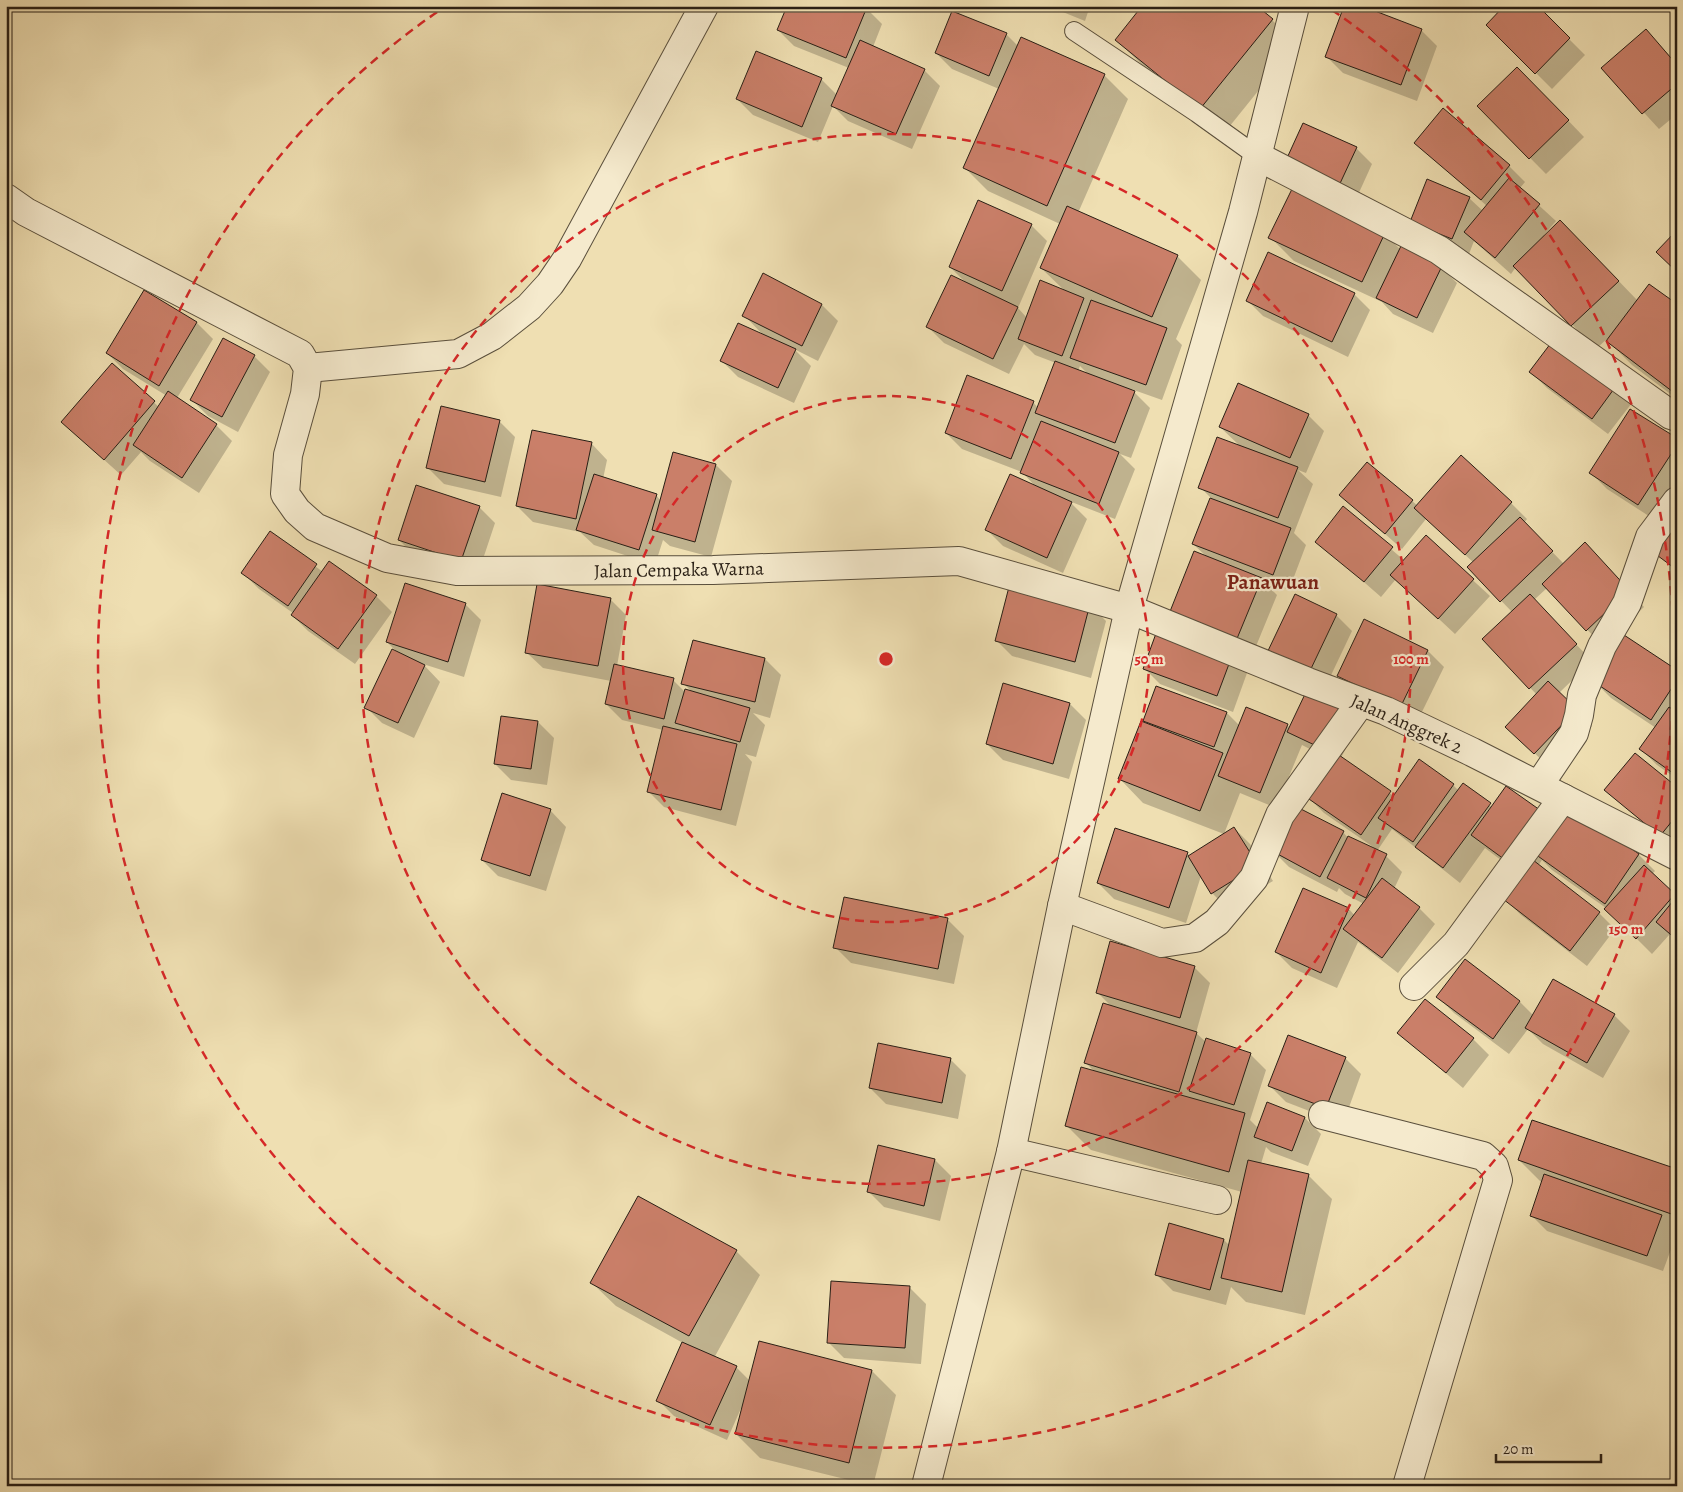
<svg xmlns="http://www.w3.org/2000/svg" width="1683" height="1492" font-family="Alegreya,serif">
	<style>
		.shadow { fill: #0003; fill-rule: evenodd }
		.building { fill: #ca7f69; stroke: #291f15 }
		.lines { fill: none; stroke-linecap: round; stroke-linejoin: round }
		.lane-casing { stroke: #5a4f3c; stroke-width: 20 }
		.street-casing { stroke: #5a4f3c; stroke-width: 30 }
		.lane { stroke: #f5eacd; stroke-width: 18 }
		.street { stroke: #f5eacd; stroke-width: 28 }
		.ring { fill: none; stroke: #d62828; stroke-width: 2.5; stroke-dasharray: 9 6 }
		.labels { text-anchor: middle; stroke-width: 4.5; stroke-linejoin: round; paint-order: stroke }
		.street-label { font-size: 19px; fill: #291f15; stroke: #f5eacd }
		.quarter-label { font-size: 21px; font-weight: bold; fill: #7a1f14; stroke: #f5eacd }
		.centre { fill: #d62828; stroke: #f5eacd; stroke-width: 2.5 }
		.ring-label { font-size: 15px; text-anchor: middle; font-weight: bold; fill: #d62828; stroke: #f5eacd; stroke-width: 4.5; stroke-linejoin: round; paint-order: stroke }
	</style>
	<rect width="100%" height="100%" fill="#efdfb2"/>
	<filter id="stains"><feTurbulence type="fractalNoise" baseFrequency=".004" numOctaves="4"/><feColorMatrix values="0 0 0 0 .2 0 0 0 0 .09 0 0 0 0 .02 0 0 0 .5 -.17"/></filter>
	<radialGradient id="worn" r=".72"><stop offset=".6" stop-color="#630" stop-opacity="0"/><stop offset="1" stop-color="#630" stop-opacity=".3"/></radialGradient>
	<!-- shadow -->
	<g class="shadow">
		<polygon points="1048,6 1090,6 1085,21"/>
		<polygon points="1536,6 1585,55 1552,89 1488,25"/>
		<polygon points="866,8 882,24 873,47 924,70 940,86 912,149 848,121 833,106 818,142 753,115 737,99 756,52 821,79 837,95 849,68 794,46 778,30"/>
		<polygon points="1272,20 1296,44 1225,132 1140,63 1117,40"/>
		<polygon points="1421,30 1437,46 1417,101 1343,73 1327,57"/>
		<polygon points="1646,30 1677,64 1677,114 1659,129 1603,68"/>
		<path d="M 1006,34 L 1018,46 L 1104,75 L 1128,99 L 1078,213 L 1177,256 L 1201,280 L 1176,339 L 1182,345 L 1162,400 L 1131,389 L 1150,408 L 1131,458 L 1120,454 L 1135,469 L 1115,519 L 1069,501 L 1087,519 L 1063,573 L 1003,546 L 987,530 L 1036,487 L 1022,472 L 962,449 L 946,433 L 1033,402 L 1038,408 L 1056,363 L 1035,355 L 1024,344 L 1009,374 L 944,343 L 928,327 L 967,284 L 950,267 L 1031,225 L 1047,241 L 1018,308 L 1027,318 L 1065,291 L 1041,268 L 1060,224 L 988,191 L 964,167 L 999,89 L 952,69 L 936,53 ZM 1080,366 L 1089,375 L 1078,371 Z"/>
		<polygon points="1533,84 1584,137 1546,174 1479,106"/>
		<polygon points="1415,143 1509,166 1525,182 1520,188 1556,221 1544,235 1545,236 1584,245 1638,301 1677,306 1677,399 1632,365 1608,341 1610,336 1596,349 1516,267 1511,274 1474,241 1469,254 1411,222 1469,198 1483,211 1487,206"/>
		<polygon points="1356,148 1372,164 1352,208 1300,184"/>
		<polygon points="1385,234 1401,250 1441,267 1457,283 1433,333 1393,314 1382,302 1294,261 1270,237"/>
		<polygon points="144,291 197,323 213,339 177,398 216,425 232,441 199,493 150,461 141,452 121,475 62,422 112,365 159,407 167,396 123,369 107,353"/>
		<polygon points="1354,294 1370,310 1348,357 1263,316 1247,300"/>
		<polygon points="822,305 838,321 818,361 794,349 811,366 794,403 738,377 722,361 764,336 744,315"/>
		<polygon points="1557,337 1635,399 1608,434 1547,388 1531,372"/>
		<polygon points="224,340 254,356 270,372 238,432 208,416 192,400"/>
		<polygon points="1308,415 1324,431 1306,473 1298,470 1313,484 1294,533 1306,545 1289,590 1262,580 1277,595 1252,656 1187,630 1206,556 1193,544 1211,498 1200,487 1241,447 1220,427"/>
		<polygon points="499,421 515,437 501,497 444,484 428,468"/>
		<polygon points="1677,440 1677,486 1655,520 1607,489 1591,473"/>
		<polygon points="591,443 607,460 603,479 656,495 661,501 674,454 716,465 732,481 711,557 670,546 663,540 655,565 594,545 580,532 533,522 517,506"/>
		<polygon points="1367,463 1418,506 1511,503 1527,519 1524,523 1564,564 1601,560 1644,607 1603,646 1547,588 1534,600 1592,661 1559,693 1592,726 1551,769 1523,742 1537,695 1484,639 1512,612 1469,567 1474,563 1426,519 1402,549 1341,495"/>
		<polygon points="479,507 495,523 477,577 415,556 399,540"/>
		<polygon points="1343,508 1405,561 1426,537 1490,596 1455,634 1396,579 1381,597 1317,541"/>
		<polygon points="1677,517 1677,572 1652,550"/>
		<polygon points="271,533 323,572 376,596 392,612 355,664 308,631 292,615 293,613 259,589 243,573"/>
		<polygon points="610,599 626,615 617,666 673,680 685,692 692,692 683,683 694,641 765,659 781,675 770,718 753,713 765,725 756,757 745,754 752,762 736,826 664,807 648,791 663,730 622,720 606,704 611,681 543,668 526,652"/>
		<polygon points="465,604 481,620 464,677 423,664 440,682 414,738 382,723 366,707 398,653 387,642"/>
		<polygon points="1090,605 1106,621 1091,678 1012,656 996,640"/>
		<polygon points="1336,615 1352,631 1324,690 1283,671"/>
		<polygon points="1365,621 1428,651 1444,667 1417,722 1354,692 1338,676"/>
		<polygon points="1231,657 1247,673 1233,712 1160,684 1144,668"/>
		<polygon points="1677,671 1677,779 1657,765 1641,749 1656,728 1611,698 1595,682"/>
		<polygon points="1004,685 1070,704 1086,720 1069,779 1003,760 987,744"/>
		<polygon points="1157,687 1227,713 1240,726 1287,725 1290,728 1357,726 1341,758 1395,797 1453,785 1459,791 1492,807 1546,816 1570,807 1639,855 1655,871 1652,874 1677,897 1677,941 1670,934 1652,954 1606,908 1552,870 1542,860 1538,866 1599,913 1615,929 1587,966 1521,915 1505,899 1522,876 1485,848 1460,883 1392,829 1377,851 1386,856 1402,872 1394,889 1419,908 1435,924 1398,973 1358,942 1337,988 1292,968 1276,952 1304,890 1349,909 1355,916 1364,904 1345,894 1339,888 1337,892 1289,867 1273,851 1343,832 1348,838 1376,849 1324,813 1308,797 1333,761 1302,745 1276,808 1240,793 1224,834 1143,803 1120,779 1150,725 1145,720"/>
		<polygon points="538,722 554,738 547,785 511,780 495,764"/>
		<polygon points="1677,788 1677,851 1606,790"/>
		<polygon points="550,810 566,827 546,891 498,876 482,860"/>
		<polygon points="1234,828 1250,844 1273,881 1228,909 1212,893 1201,876 1186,923 1114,899 1098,883 1187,853 1190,856"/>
		<polygon points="948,920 964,936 954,984 851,963 835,947"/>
		<polygon points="1465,961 1520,1002 1534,1016 1614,1015 1630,1031 1603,1078 1543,1044 1528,1029 1509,1054 1454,1013 1438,997"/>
		<polygon points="1194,967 1210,983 1196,1033 1206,1042 1250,1054 1266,1070 1250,1120 1258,1128 1305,1118 1321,1134 1308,1166 1271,1152 1266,1147 1261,1164 1308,1175 1332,1199 1305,1315 1246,1302 1231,1287 1226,1305 1173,1291 1157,1275 1224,1240 1230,1246 1242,1192 1091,1150 1067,1126 1095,1072 1086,1063 1112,1007 1097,992"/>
		<polygon points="1425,1001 1473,1039 1489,1055 1463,1088 1399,1033"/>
		<polygon points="1345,1058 1361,1074 1343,1124 1286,1102 1270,1086"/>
		<polygon points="950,1059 966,1075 958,1119 886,1104 870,1088"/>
		<polygon points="879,1146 935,1160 951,1176 940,1221 884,1207 868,1191"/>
		<polygon points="1519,1160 1677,1171 1677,1233 1663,1271 1547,1231 1531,1215 1542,1183"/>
		<polygon points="736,1251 760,1275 714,1358 736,1367 750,1381 760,1343 872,1371 896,1395 873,1486 760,1458 736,1434 742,1406 727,1440 674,1416 658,1400 683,1343 616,1306 592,1283"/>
		<polygon points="910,1288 926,1304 921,1364 844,1358 828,1342"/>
	</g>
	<!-- building -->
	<g class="building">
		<polygon points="787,6 864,6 867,7 846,58 777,30"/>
		<polygon points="1142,6 1257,6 1273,19 1200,109 1115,40"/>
		<polygon points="1344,6 1362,6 1422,29 1401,85 1325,57"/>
		<polygon points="1504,6 1538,6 1570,38 1535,74 1486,25"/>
		<polygon points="952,11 1007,33 989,76 935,53"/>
		<polygon points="1646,29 1677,65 1677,84 1642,114 1601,68"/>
		<polygon points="1021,37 1105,74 1047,206 963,168"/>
		<polygon points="860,40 925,69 896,134 831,106"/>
		<polygon points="756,51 822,78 802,127 736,99"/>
		<polygon points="1517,67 1569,120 1529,159 1477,106"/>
		<polygon points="1443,108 1510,165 1481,200 1414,143"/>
		<polygon points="1303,123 1357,147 1336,192 1282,169"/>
		<polygon points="1509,178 1540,204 1495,258 1464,232"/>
		<polygon points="1427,179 1470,197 1452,239 1410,222"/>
		<polygon points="1292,189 1385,233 1362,282 1268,238"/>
		<polygon points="978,200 1032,224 1002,291 949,267"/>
		<polygon points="1067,206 1178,255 1152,317 1040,268"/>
		<polygon points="1560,220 1619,281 1571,326 1513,266"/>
		<polygon points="1677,230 1677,272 1656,252"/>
		<polygon points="1401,246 1442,266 1417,318 1376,298"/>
		<polygon points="1268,252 1355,293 1332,342 1246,301"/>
		<polygon points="763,273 822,304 802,346 742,316"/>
		<polygon points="951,275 1018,307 993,359 926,327"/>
		<polygon points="1040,280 1084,298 1062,356 1018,339"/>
		<polygon points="1649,284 1677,304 1677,395 1606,341"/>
		<polygon points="144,290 197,322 159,386 106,353"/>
		<polygon points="1091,300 1167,328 1146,385 1070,358"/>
		<polygon points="738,323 796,349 778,388 720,361"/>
		<polygon points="1557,335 1619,382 1592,419 1529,372"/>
		<polygon points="223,338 255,355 222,417 190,400"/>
		<polygon points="1055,361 1135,391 1115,443 1035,413"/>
		<polygon points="112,363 155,401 104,460 61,422"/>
		<polygon points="967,375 1034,401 1011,459 945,433"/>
		<polygon points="1238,383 1309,414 1290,458 1219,427"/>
		<polygon points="168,391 217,424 182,478 133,445"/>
		<polygon points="441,406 500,420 485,482 426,468"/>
		<polygon points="1630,409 1677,438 1677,445 1638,505 1589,473"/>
		<polygon points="1041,421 1119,452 1099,504 1020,473"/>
		<polygon points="532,430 592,442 576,519 516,506"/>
		<polygon points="1217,437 1298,467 1278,518 1198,488"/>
		<polygon points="673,452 716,464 695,542 652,530"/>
		<polygon points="1461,455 1512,502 1465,555 1414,508"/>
		<polygon points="1367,462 1413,500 1385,534 1339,495"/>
		<polygon points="594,474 657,494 639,550 576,530"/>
		<polygon points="1010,474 1072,502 1047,558 985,530"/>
		<polygon points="416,485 480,506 461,561 398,540"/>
		<polygon points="1210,498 1291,528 1273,575 1192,544"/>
		<polygon points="1343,506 1393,547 1364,582 1315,542"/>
		<polygon points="1677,515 1677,570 1650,550"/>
		<polygon points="1520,517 1553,551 1500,602 1467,567"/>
		<polygon points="270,531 317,564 288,606 241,573"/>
		<polygon points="1426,535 1474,579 1438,619 1390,575"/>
		<polygon points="1585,542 1629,590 1586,631 1542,584"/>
		<polygon points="1194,551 1262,578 1236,641 1169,614"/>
		<polygon points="329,561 377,595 338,649 291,615"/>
		<polygon points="405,583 466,603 448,662 386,642"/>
		<polygon points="1010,583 1090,604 1075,662 995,641"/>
		<polygon points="537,584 611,598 598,666 525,653"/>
		<polygon points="1295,594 1337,614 1308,675 1266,655"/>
		<polygon points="1530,594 1577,644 1529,689 1482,639"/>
		<polygon points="1364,619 1428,650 1401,706 1337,676"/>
		<polygon points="1158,628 1232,656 1217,696 1143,669"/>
		<polygon points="1624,635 1677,670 1677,680 1651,720 1594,682"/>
		<polygon points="693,640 765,658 755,702 681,684"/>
		<polygon points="392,649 425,665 398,723 364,708"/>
		<polygon points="614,664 674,678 664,719 605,704"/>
		<polygon points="1548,681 1577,709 1534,754 1505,727"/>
		<polygon points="1003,683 1070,703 1053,764 986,744"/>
		<polygon points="1156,686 1227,712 1214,747 1143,721"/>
		<polygon points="685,689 750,708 740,742 675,723"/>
		<polygon points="1306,692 1341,709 1323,749 1287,732"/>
		<polygon points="1246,707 1288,724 1260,793 1218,776"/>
		<polygon points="1669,707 1677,712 1677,776 1639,749"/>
		<polygon points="501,716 538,721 531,769 494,764"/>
		<polygon points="1141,721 1223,753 1200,811 1118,779"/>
		<polygon points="663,726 737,744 721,810 647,792"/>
		<polygon points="1336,753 1391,791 1361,835 1306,797"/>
		<polygon points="1635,753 1677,787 1677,815 1660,836 1604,790"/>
		<polygon points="1419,759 1454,784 1413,842 1378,818"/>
		<polygon points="1463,783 1491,803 1443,868 1415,847"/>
		<polygon points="1506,786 1547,815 1512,865 1471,835"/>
		<polygon points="502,793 551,809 530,876 481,860"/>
		<polygon points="1569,805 1639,854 1605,904 1535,854"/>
		<polygon points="1295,806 1344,831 1320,877 1272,851"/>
		<polygon points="1234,827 1258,865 1211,894 1188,856"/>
		<polygon points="1115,828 1188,852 1169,908 1097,883"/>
		<polygon points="1348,836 1387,854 1366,898 1327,878"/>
		<polygon points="1533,860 1600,912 1570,951 1503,899"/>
		<polygon points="1644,865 1675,894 1636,939 1604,909"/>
		<polygon points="1382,878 1420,907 1382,958 1343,929"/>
		<polygon points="1303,888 1349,908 1321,973 1275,952"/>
		<polygon points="1677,896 1677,940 1656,922"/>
		<polygon points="844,897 948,918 938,969 833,948"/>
		<polygon points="1110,941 1195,966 1180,1018 1096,993"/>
		<polygon points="1465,959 1520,1001 1493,1039 1436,997"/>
		<polygon points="1553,979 1615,1014 1587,1063 1525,1028"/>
		<polygon points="1425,999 1474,1038 1446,1073 1397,1033"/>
		<polygon points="1103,1003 1197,1032 1179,1092 1084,1063"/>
		<polygon points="1288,1035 1346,1057 1326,1108 1268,1086"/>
		<polygon points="1206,1038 1251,1053 1234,1105 1189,1091"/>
		<polygon points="878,1043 951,1058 942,1103 869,1088"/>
		<polygon points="1081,1067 1245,1113 1229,1172 1065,1126"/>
		<polygon points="1267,1102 1305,1117 1292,1151 1254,1137"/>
		<polygon points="1532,1120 1677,1169 1677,1216 1518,1160"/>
		<polygon points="878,1145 935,1159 924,1206 867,1192"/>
		<polygon points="1248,1160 1309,1174 1282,1292 1221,1278"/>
		<polygon points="1544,1174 1662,1215 1647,1256 1530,1216"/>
		<polygon points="638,1196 737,1250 689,1336 590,1283"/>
		<polygon points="1169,1223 1224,1239 1210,1290 1155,1275"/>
		<polygon points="831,1281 910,1286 905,1348 827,1343"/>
		<polygon points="759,1341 872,1370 849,1463 735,1434"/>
		<polygon points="682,1342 737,1366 710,1425 656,1401"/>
	</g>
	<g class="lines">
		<defs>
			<polyline id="lane" points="1074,31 1197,113 1257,156"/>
			<g id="street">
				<polyline points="1257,156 1439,250 1671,415 1677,417"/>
				<polyline points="6,198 26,212 300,354 308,368 305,394 288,455 285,494 297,511 315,527 387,558 457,571 713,570 959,561 1129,609 1308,682 1386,711 1472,752 1677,856"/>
				<polyline points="308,368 458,354 492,336 529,307 550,284 567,259 704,6"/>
				<polyline points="1539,785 1574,733 1579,715 1582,695 1602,646 1627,603 1650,537 1677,501"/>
				<polyline points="1062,906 1162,943 1195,938 1217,922 1254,878 1280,815 1361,702"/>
				<polyline points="1414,986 1456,944 1563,798"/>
				<polyline points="1323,1115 1483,1156 1494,1166 1498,1180 1407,1486"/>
				<polyline points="1011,1152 1217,1200"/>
				<polyline points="926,1486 1011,1152 1062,906 1129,609 1243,212 1295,6"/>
			</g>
		</defs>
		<!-- lane casing -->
		<use href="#lane" class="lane-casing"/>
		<!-- street casing -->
		<use href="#street" class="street-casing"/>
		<!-- lane -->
		<use href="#lane" class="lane"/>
		<!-- street -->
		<use href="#street" class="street"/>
	</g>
	<!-- distance rings -->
	<g class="ring">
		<circle cx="886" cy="659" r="263"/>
		<circle cx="886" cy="659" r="525"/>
		<path d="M1332 10A788 788 0 1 1 440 10"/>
	</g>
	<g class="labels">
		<!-- street labels -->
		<g class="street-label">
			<text transform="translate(679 569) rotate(-1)" y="7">Jalan Cempaka Warna</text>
			<text transform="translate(1407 723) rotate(24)" y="7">Jalan Anggrek 2</text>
		</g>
		<!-- quarter labels -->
		<g class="quarter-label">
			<text x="1273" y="589">Panawuan</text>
		</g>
	</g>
	<circle cx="886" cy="659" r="8" class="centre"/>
	<g class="ring-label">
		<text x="1149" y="664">50 m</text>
		<text x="1411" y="664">100 m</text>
		<text x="1626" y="934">150 m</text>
	</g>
	<!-- margin -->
	<rect width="1683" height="1492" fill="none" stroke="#efdfb2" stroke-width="25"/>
	<rect x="8" y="8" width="1668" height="1477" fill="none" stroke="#291f15" stroke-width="2.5"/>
	<rect x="12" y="12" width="1658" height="1467" fill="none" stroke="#291f15"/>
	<!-- scale -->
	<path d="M1496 1454v8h105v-8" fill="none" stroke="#291f15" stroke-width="2.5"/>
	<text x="1503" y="1454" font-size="15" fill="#291f15" stroke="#f5eacd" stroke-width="4" paint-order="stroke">20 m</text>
	<rect width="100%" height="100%" filter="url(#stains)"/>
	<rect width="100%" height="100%" fill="url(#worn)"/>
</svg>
